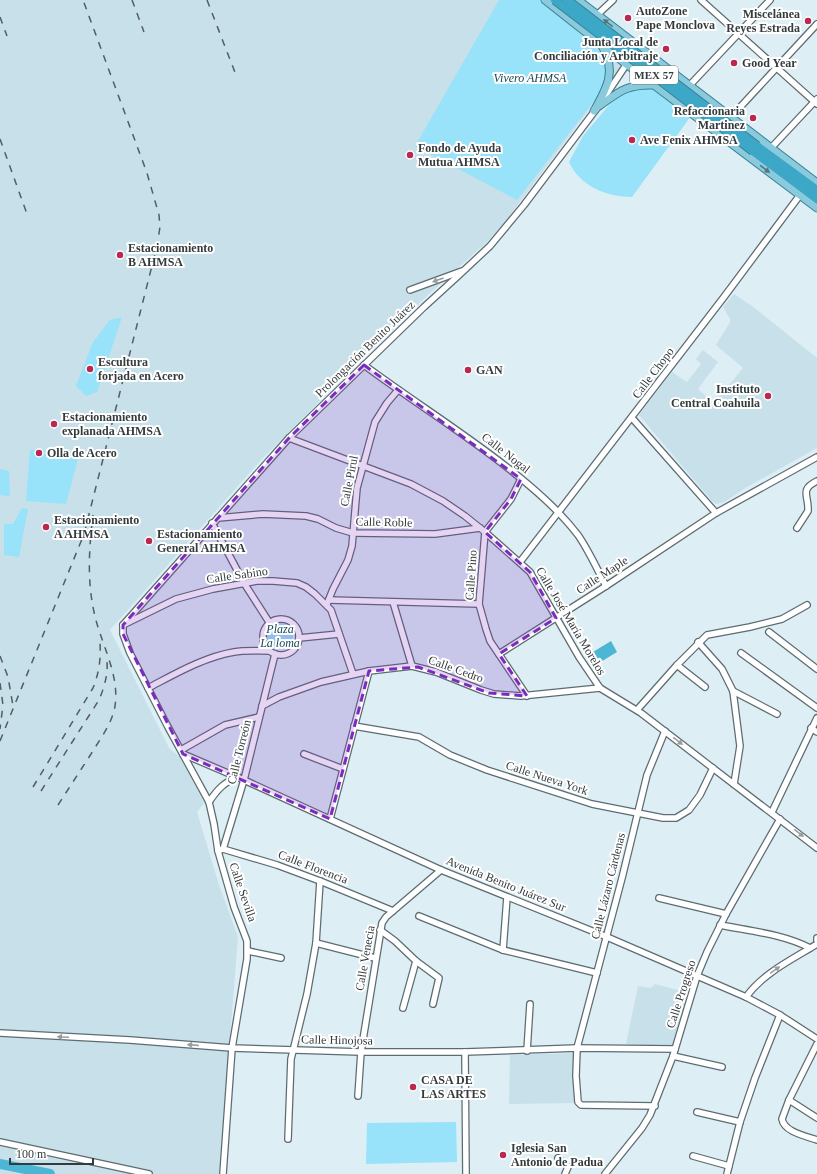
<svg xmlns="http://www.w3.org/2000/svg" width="817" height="1174" font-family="Georgia,serif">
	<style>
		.built { fill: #c8e0e9 }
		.green { fill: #98e2fa }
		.water { fill: #4db6d5 }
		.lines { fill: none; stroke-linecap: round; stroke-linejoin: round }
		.river { stroke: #4db6d5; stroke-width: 10 }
		.minor-casing { stroke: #5d6c71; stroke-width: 8 }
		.major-casing { stroke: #398196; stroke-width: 9 }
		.highway-casing { stroke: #398196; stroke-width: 10 }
		.minor { stroke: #fff; stroke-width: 5.5 }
		.major { stroke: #8acadd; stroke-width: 7 }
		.highway { stroke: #3ca7c6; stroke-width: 8 }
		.rail { stroke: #545d60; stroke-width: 1.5; stroke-dasharray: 7 7; stroke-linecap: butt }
		.highway-bridge-casing { stroke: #398196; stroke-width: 10; stroke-linecap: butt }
		.highway-bridge { stroke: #3ca7c6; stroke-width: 8 }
		.oneway { fill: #56747d }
		.oneway2 { fill: #9a9d9e }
		.marked { fill: #7b2cbf; fill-opacity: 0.2; stroke: #7b2cbf; stroke-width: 3; stroke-dasharray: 8 5; stroke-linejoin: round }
		.poi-dot { fill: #b82850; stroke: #fff; stroke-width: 1.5 }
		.labels { text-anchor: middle; stroke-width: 4; stroke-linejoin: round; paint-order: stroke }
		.shield { fill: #fff; stroke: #717677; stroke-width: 1 }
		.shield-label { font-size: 11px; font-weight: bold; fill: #343b3d }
		.poi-label { font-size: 12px; font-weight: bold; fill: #343b3d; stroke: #fff; text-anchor: start }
		.park-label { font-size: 12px; font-style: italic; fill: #194754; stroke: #fff }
		.street-label { font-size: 12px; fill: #343b3d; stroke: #fff }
	</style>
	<rect width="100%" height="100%" fill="#ddeef4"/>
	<!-- built -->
	<g class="built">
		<polygon points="0,0 561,0 631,54 504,223 489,240 428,295 363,358 261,460 110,630 169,748 180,757 204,803 197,812 219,885 238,937 219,1174 0,1174"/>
		<polygon points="734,294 752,306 817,358 817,448 747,487 724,502 716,504 711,500 639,415 672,372 687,382 701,364 696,359 703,350 718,362 698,389 714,403 743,368 716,345 730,322 730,319 723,307"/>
		<polygon points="655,984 689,993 673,1047 626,1044 638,986 651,988"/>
		<polygon points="575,1053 575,1103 509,1104 510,1055"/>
	</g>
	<!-- green -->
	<g class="green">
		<polygon points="499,0 539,0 562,17 609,61 605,87 517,200 415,146"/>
		<path d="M 647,87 L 660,93 L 691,116 L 632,197 C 606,197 580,186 569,162 L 583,136 L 615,98 L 620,93 Z"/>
		<polygon points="122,317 97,392 86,396 76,386 93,342 110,320"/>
		<polygon points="30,450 80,451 66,504 26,501"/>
		<polygon points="0,469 9,471 10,496 0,495"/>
		<polygon points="22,508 28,509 19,557 4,555 4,524 13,524"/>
		<circle cx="280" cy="636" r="13"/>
		<polygon points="456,1122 457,1162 366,1164 367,1123"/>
	</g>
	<!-- water -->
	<polygon class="water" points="611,641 617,652 599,663 593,652"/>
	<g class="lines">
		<!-- river -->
		<polyline class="river" points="0,1164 50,1174"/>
		<defs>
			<g id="minor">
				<polyline points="701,0 817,104"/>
				<polyline points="597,15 613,0"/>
				<polyline points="690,85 770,0"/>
				<polyline points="604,98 628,62"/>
				<polyline points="731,117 817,24"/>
				<polyline points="771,148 817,99"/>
				<polyline points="410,290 462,271"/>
				<path d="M 364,365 C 411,400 461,431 508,468 C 533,488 558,509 578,535 C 589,551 597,569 606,586"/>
				<polyline points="632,418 716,513"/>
				<polyline points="289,438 411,484 443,501 465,516 485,532 530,572 579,657 600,688 641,713 817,848"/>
				<polyline points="521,479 511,499 485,532 479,604 486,629 490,641 527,696"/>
				<polyline points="218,518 263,514 306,516 318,519 336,528 353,533 435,534 480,528"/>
				<polyline points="212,523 244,583 269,622"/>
				<path d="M 797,528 L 808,511 C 809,495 799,490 817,481"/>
				<polyline points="520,562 724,297 800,195"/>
				<polyline points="329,600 479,604"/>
				<polyline points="393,602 412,666"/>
				<polyline points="327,604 333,589 348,560 352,546 357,488 375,422 387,403 398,390"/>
				<circle cx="281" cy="637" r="18"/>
				<polyline points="125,624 176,599 213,589 257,581 273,581 297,583 306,587 315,594 331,610 353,674"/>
				<polyline points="123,625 289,438 424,307 458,276 490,246 524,205 597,108"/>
				<polyline points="123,625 123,634 130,653 168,727 209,802 214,824 218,851 234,907 247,941 247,959 232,1048 223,1174"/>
				<polyline points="769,632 817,669"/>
				<polyline points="299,638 339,634"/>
				<polyline points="698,642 722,669 733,691 740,746 734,784"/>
				<polyline points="741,653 817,708"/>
				<polyline points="499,654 606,586 716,513 817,457"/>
				<polyline points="677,665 705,687"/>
				<path d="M 148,688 C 175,674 204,657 234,652 C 245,650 257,651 269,651"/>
				<polyline points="733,691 777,714"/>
				<polyline points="262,706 279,697 321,682 369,671 412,666 436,672 481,690 494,694 521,696 600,688"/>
				<polyline points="637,710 677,665 707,635 750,627 782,619 807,605"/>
				<polyline points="354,726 419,737 450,755 487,770 592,804 663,818 676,818 689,810 700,795 713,768"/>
				<polyline points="811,728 817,732"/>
				<polyline points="181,750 225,725 259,717"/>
				<polyline points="183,754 244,780 441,870 607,937 746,997 780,1015 817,1039"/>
				<polyline points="304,754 343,769"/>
				<path d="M 209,802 C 217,790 224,782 238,777"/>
				<polyline points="772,812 817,718"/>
				<polyline points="330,819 369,671"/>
				<polyline points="223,849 277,865 320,881 393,911"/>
				<polyline points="218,851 223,849 244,780 275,654"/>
				<polyline points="659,898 726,914"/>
				<polyline points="419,916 503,950 597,973"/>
				<path d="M 720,925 C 750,931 783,934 810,948"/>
				<polyline points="380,930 395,941 416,961 439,978 433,1004"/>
				<polyline points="817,938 817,940"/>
				<polyline points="316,943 375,958"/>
				<polyline points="503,950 507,897"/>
				<polyline points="248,951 281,958"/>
				<path d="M 746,997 C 763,973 793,959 817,944"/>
				<polyline points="403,1008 416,961"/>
				<polyline points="0,1033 130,1040 232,1048 361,1052 465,1052 577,1048 675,1049"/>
				<path d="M 817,1044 L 789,1100 L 782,1119 C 784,1132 806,1136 817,1140"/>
				<polyline points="527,1051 530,1004"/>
				<polyline points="465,1052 466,1174"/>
				<polyline points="673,1056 722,1067"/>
				<polyline points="358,1096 361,1052 382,923 386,917 441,870"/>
				<polyline points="789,1100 817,1118"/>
				<polyline points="655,1106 581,1105 578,1102 576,1076 577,1048 622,878 647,775 665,731"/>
				<polyline points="697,1112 740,1122"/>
				<polyline points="288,1139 291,1059 307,994 316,943 320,881"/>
				<polyline points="0,1142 149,1174"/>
				<polyline points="693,1156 729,1166"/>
				<polyline points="558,1158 568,1167 565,1174"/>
				<polyline points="605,1174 642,1128 650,1115 673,1056 697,976 707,952 726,914 780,819"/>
				<polyline points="727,1174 740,1122 755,1078 780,1015"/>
			</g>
			<g id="major">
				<polyline points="545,0 626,64 817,208"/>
				<polyline points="578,0 817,183"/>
				<path d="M 599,106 C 620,91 627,84 655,85"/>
				<path d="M 594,111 C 607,88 617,71 602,46"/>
			</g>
			<g id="highway">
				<polyline points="757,146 817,190"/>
				<polyline points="753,151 817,199"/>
			</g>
		</defs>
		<!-- minor casing -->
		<use href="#minor" class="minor-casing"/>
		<!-- major casing -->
		<use href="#major" class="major-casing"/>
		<!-- highway casing -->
		<use href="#highway" class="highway-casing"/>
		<!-- minor -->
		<use href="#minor" class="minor"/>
		<!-- major -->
		<use href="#major" class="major"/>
		<!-- highway -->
		<use href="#highway" class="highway"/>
		<!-- rail -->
		<g class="rail">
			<polyline points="132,0 144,32"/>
			<polyline points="207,0 236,75"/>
			<polyline points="0,17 7,36"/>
			<polyline points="0,139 27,214"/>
			<polyline points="0,656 8,677 13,706"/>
			<polyline points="0,683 3,705 0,729"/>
			<polyline points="0,741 84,534 157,246 160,227 159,215 147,173 83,0"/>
			<path d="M 33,787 L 93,688 C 99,673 101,659 100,643"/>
			<path d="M 41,791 L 99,700 C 104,688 108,675 107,662"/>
			<path d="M 58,805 C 69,788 80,771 91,754 C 100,739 112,724 115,706 C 120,674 100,642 94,612 C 87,580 89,548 93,515"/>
		</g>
		<defs>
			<g id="highway-bridge">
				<polyline points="555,0 753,151"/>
				<polyline points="567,0 757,146"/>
			</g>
		</defs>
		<!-- highway-bridge casing -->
		<use href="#highway-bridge" class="highway-bridge-casing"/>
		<!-- highway-bridge -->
		<use href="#highway-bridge" class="highway-bridge"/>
	</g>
	<!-- one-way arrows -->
	<defs><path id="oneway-solid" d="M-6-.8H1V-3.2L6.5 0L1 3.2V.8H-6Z"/></defs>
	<g class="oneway">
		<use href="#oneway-solid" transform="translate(608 23) rotate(-142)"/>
		<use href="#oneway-solid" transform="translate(765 169) rotate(37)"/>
	</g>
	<g class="oneway2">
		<use href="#oneway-solid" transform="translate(438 280) rotate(160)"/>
		<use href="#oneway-solid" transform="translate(678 741) rotate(38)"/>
		<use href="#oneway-solid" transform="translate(799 833) rotate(38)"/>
		<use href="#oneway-solid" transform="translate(775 970) rotate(-35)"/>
		<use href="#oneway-solid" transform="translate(63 1037) rotate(-177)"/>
		<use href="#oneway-solid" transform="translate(193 1045) rotate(-175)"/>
	</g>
	<!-- marked area -->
	<path class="marked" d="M 364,365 L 521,479 L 511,499 L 485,532 L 530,572 L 556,618 L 499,654 L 527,696 L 489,693 L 418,667 L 369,671 L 330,819 L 183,754 L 123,634 L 123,625 L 289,438 Z"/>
	<!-- markers -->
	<g class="poi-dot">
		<circle cx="628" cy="18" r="4"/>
		<circle cx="808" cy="21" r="4"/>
		<circle cx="666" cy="49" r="4"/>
		<circle cx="734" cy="63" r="4"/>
		<circle cx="753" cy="118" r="4"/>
		<circle cx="632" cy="140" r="4"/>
		<circle cx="410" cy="155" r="4"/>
		<circle cx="120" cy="255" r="4"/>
		<circle cx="90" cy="369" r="4"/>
		<circle cx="468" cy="370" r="4"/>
		<circle cx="768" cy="396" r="4"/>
		<circle cx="54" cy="424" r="4"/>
		<circle cx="39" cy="453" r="4"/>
		<circle cx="46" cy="527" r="4"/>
		<circle cx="149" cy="541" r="4"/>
		<circle cx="413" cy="1087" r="4"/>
		<circle cx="503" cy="1155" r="4"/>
	</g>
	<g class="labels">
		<!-- shield labels -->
		<rect class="shield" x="630" y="66" width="48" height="18" rx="3"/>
		<g class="shield-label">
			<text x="654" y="79">MEX 57</text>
		</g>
		<!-- poi labels -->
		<g class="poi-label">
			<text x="636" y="15">AutoZone<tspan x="636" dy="14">Pape Monclova</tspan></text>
			<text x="800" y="18" text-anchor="end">Miscelánea<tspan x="800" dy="14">Reyes Estrada</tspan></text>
			<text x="658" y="46" text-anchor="end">Junta Local de<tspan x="658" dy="14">Conciliación y Arbitraje</tspan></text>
			<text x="742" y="67">Good Year</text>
			<text x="745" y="115" text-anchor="end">Refaccionaria<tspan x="745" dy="14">Martinez</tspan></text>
			<text x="640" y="144">Ave Fenix AHMSA</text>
			<text x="418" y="152">Fondo de Ayuda<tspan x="418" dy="14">Mutua AHMSA</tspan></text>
			<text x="128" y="252">Estacionamiento<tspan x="128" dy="14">B AHMSA</tspan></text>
			<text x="98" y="366">Escultura<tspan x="98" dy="14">forjada en Acero</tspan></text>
			<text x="476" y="374">GAN</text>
			<text x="760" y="393" text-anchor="end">Instituto<tspan x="760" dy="14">Central Coahuila</tspan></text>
			<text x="62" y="421">Estacionamiento<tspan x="62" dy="14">explanada AHMSA</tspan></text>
			<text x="47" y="457">Olla de Acero</text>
			<text x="54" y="524">Estacionamiento<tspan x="54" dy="14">A AHMSA</tspan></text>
			<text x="157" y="538">Estacionamiento<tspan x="157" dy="14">General AHMSA</tspan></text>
			<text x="421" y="1084">CASA DE<tspan x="421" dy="14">LAS ARTES</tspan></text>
			<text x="511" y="1152">Iglesia San<tspan x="511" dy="14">Antonio de Padua</tspan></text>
		</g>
		<!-- park labels -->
		<g class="park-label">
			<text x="530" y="82">Vivero AHMSA</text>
			<text x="280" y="633">Plaza<tspan x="280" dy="14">La loma</tspan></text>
		</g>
		<!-- street labels -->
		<g class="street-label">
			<text transform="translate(365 349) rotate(-44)" y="4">Prolongación Benito Juárez</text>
			<text transform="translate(653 373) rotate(-53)" y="4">Calle Chopo</text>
			<text transform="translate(506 453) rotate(38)" y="4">Calle Nogal</text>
			<text transform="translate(349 481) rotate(-79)" y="4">Calle Pirul</text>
			<text transform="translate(384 522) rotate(1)" y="4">Calle Roble</text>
			<text transform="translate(237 575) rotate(-8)" y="4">Calle Sabino</text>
			<text transform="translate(471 575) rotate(-86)" y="4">Calle Pino</text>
			<text transform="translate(602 575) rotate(-33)" y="4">Calle Maple</text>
			<text transform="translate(571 621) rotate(59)" y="4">Calle José María Morelos</text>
			<text transform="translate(456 669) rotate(20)" y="4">Calle Cedro</text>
			<text transform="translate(239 752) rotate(-76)" y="4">Calle Torreón</text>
			<text transform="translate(547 778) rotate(18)" y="4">Calle Nueva York</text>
			<text transform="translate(313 867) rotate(21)" y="4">Calle Florencia</text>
			<text transform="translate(506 884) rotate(22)" y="4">Avenida Benito Juárez Sur</text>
			<text transform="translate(608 886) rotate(-76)" y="4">Calle Lázaro Cárdenas</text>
			<text transform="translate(243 892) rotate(71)" y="4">Calle Sevilla</text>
			<text transform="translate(365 958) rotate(-80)" y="4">Calle Venecia</text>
			<text transform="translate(681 994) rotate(-72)" y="4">Calle Progreso</text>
			<text transform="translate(337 1040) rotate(1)" y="4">Calle Hinojosa</text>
		</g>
	</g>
	<!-- scale -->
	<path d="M10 1158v6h83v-6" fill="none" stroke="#343b3d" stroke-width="2"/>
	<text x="16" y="1158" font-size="12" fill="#343b3d" stroke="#ffffff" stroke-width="3" paint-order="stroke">100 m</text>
</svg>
